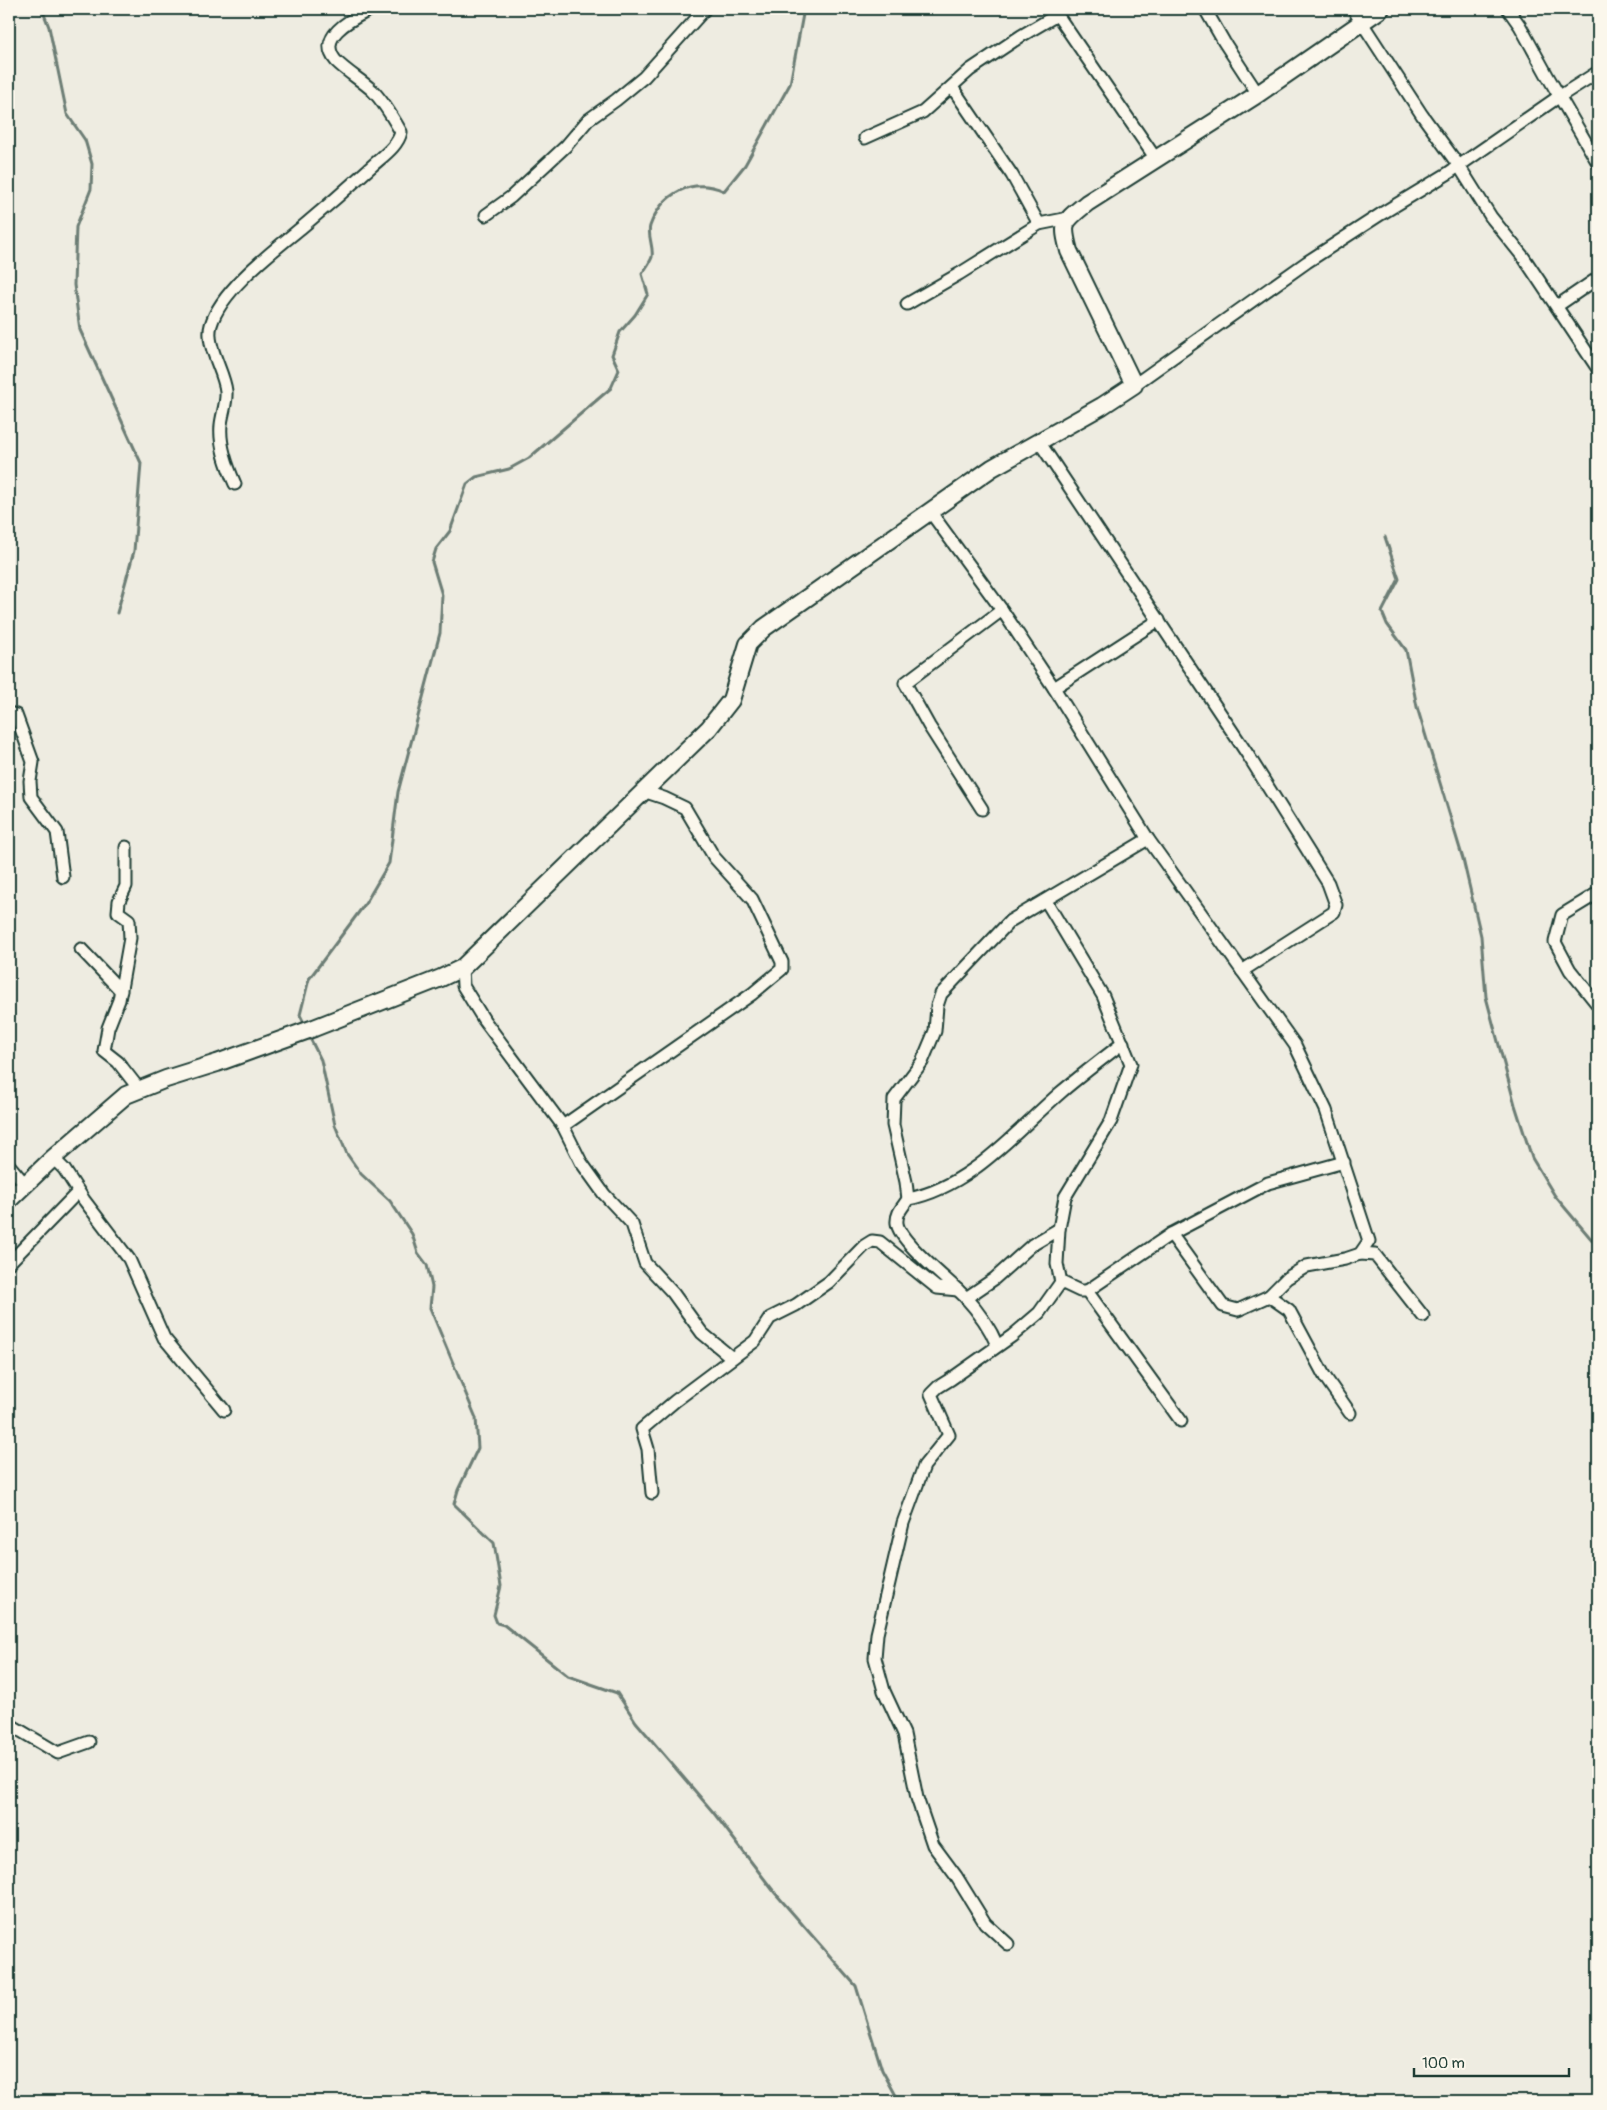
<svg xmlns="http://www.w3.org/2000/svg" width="1607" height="2110" font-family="Pangolin,sans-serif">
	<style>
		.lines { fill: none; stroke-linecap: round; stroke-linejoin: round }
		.stream { stroke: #6c7d74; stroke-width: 3 }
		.street-casing { stroke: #1f3d34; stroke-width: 15 }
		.secondary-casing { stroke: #1f3d34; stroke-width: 20 }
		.street { stroke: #fbf7ec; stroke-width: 11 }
		.secondary { stroke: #fbf7ec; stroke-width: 16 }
	</style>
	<rect width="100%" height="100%" fill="#eeece1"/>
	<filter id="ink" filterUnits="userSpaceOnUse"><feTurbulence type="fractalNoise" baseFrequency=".02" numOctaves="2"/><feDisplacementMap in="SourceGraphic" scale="10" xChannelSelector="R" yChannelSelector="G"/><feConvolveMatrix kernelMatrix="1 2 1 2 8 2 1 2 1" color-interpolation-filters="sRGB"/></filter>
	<g filter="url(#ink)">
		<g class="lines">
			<!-- stream -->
			<g class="stream">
				<polyline points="42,9 49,27 67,114 85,140 92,164 91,189 76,227 74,285 80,330 141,463 134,551 117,613"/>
				<polyline points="1385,537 1399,579 1382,612 1387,624 1406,650 1417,707 1463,859 1481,936 1486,997 1515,1105 1532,1158 1555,1196 1598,1247"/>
				<path d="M 305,1025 L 300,1015 L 309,979 L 365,904 L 389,863 L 398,792 L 440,633 L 442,595 L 432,562 L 436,549 L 450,531 L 467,484 L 476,477 L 509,469 L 529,458 L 611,388 L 619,370 L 612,355 L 620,332 L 635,315 L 648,294 L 642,274 C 645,269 650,263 652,257 C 654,247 647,235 650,226 C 662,193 692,177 724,191 L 745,165 L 790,84 L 804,9"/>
				<polyline points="309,1036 321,1060 335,1125 347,1154 361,1174 390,1201 412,1234 418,1253 427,1265 432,1287 430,1308 476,1418 478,1448 458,1490 454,1504 494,1543 501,1586 494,1615 497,1623 504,1625 568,1676 617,1693 636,1722 713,1812 775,1893 856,1986 882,2070 899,2101"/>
			</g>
			<defs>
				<g id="street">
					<polyline points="1205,9 1224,42 1258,94"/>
					<polyline points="1353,9 1422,115 1459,166 1491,217 1524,258 1598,369"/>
					<polyline points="1508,9 1520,26 1547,75 1598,163"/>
					<polyline points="1054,10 1156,159"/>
					<polyline points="952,87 1012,175 1039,224"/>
					<polyline points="865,138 923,112 970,70 1021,36 1057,15"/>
					<polyline points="486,215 511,197 566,146 588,120 616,100 644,77 705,9"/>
					<polyline points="907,304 959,274 1039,224 1069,218"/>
					<polyline points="1557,306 1598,278"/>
					<polyline points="1134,385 1307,262 1381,214 1447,174 1554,100 1598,72"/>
					<polyline points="1038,440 1248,755 1328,883 1336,905 1334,912 1242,971"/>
					<path d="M 235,484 C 227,466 219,445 221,425 C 222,414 227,403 226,391 C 224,371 205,345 211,325 C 221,290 273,251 301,228 C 325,208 349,187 372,166 C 383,156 398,146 401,132 C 393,118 384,102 372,90 C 361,80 347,72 336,61 C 315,36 354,18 371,9"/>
					<polyline points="929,510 1002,610 1054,688 1148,839 1295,1045 1326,1110 1369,1241 1360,1254 1345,1259 1307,1266 1287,1278 1269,1296 1238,1310 1223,1306 1171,1234"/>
					<polyline points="1054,688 1159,620"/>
					<polyline points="9,713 16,715 33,762 30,781 31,797 57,832 63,877"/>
					<polyline points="982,809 929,726 905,683 1002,610"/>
					<polyline points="126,847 126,886 119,901 118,912 129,920 130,938 119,1000 108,1028 104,1051 118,1062 139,1089"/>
					<polyline points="1598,893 1562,915 1555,942 1570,970 1598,1005"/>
					<polyline points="81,949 121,991"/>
					<polyline points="462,968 463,986 484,1020 563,1126 581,1162 604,1194 632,1224 645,1263 673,1293 702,1333 732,1358"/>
					<polyline points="563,1126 752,994 782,969 782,962 752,899 714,857 685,808 664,798 643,791"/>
					<polyline points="53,1158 64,1169 84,1200 129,1259 164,1338 224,1410"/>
					<polyline points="9,1165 25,1184"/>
					<polyline points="908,1199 906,1182 893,1125 894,1099 922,1062 935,1031 937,1006 941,994 1010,921 1148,839"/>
					<polyline points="1360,1254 1375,1255 1423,1316"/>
					<polyline points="9,1263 78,1192"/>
					<polyline points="1061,1282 1080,1291 1087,1291 1181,1421"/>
					<polyline points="1087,1291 1171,1234 1268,1183 1344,1162"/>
					<polyline points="1269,1296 1289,1310 1325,1377 1350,1413"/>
					<polyline points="966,1298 994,1279 1032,1245 1059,1229"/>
					<path d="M 997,1345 C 990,1328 978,1311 965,1297 C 951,1282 899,1242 897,1223 C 896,1213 903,1207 908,1199 C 970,1187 1014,1133 1060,1093 C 1080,1076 1102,1059 1123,1043"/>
					<polyline points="652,1493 648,1449 642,1429 675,1401 755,1341 770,1318 796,1305 829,1282 864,1246 872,1241 880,1242 937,1288 958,1290"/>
					<polyline points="9,1724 58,1753 89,1742"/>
					<polyline points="1008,1944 985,1923 956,1876 933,1845 917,1798 904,1734 884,1691 875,1658 877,1634 903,1523 924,1466 949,1435 931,1394 938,1387 951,1379 1012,1336 1039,1313 1061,1282 1057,1264 1059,1229 1065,1197 1111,1121 1131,1064 1103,996 1046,901"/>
				</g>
				<path id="secondary" d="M 9,1200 L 53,1158 L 126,1095 L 166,1079 L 217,1063 L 314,1028 L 441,978 L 462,968 L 709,728 L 731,700 L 748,644 L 764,628 L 992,468 L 1102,406 L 1134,385 L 1069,251 C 1061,221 1064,222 1087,203 L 1258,94 L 1381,9"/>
			</defs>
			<!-- street casing -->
			<use href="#street" class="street-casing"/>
			<!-- secondary casing -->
			<use href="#secondary" class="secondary-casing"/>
			<!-- street -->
			<use href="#street" class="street"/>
			<!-- secondary -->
			<use href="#secondary" class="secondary"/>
		</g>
	</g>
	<!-- margin -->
	<rect width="1607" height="2110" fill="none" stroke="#fbf7ec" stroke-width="30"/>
	<rect x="15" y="15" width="1577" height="2080" fill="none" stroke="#1f3d34" stroke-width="2" filter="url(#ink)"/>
	<!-- scale -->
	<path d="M1414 2068v8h155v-8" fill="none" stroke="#1f3d34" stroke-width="2.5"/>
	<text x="1422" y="2068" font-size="15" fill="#1f3d34" stroke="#fbf7ec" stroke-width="4" paint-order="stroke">100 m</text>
</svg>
